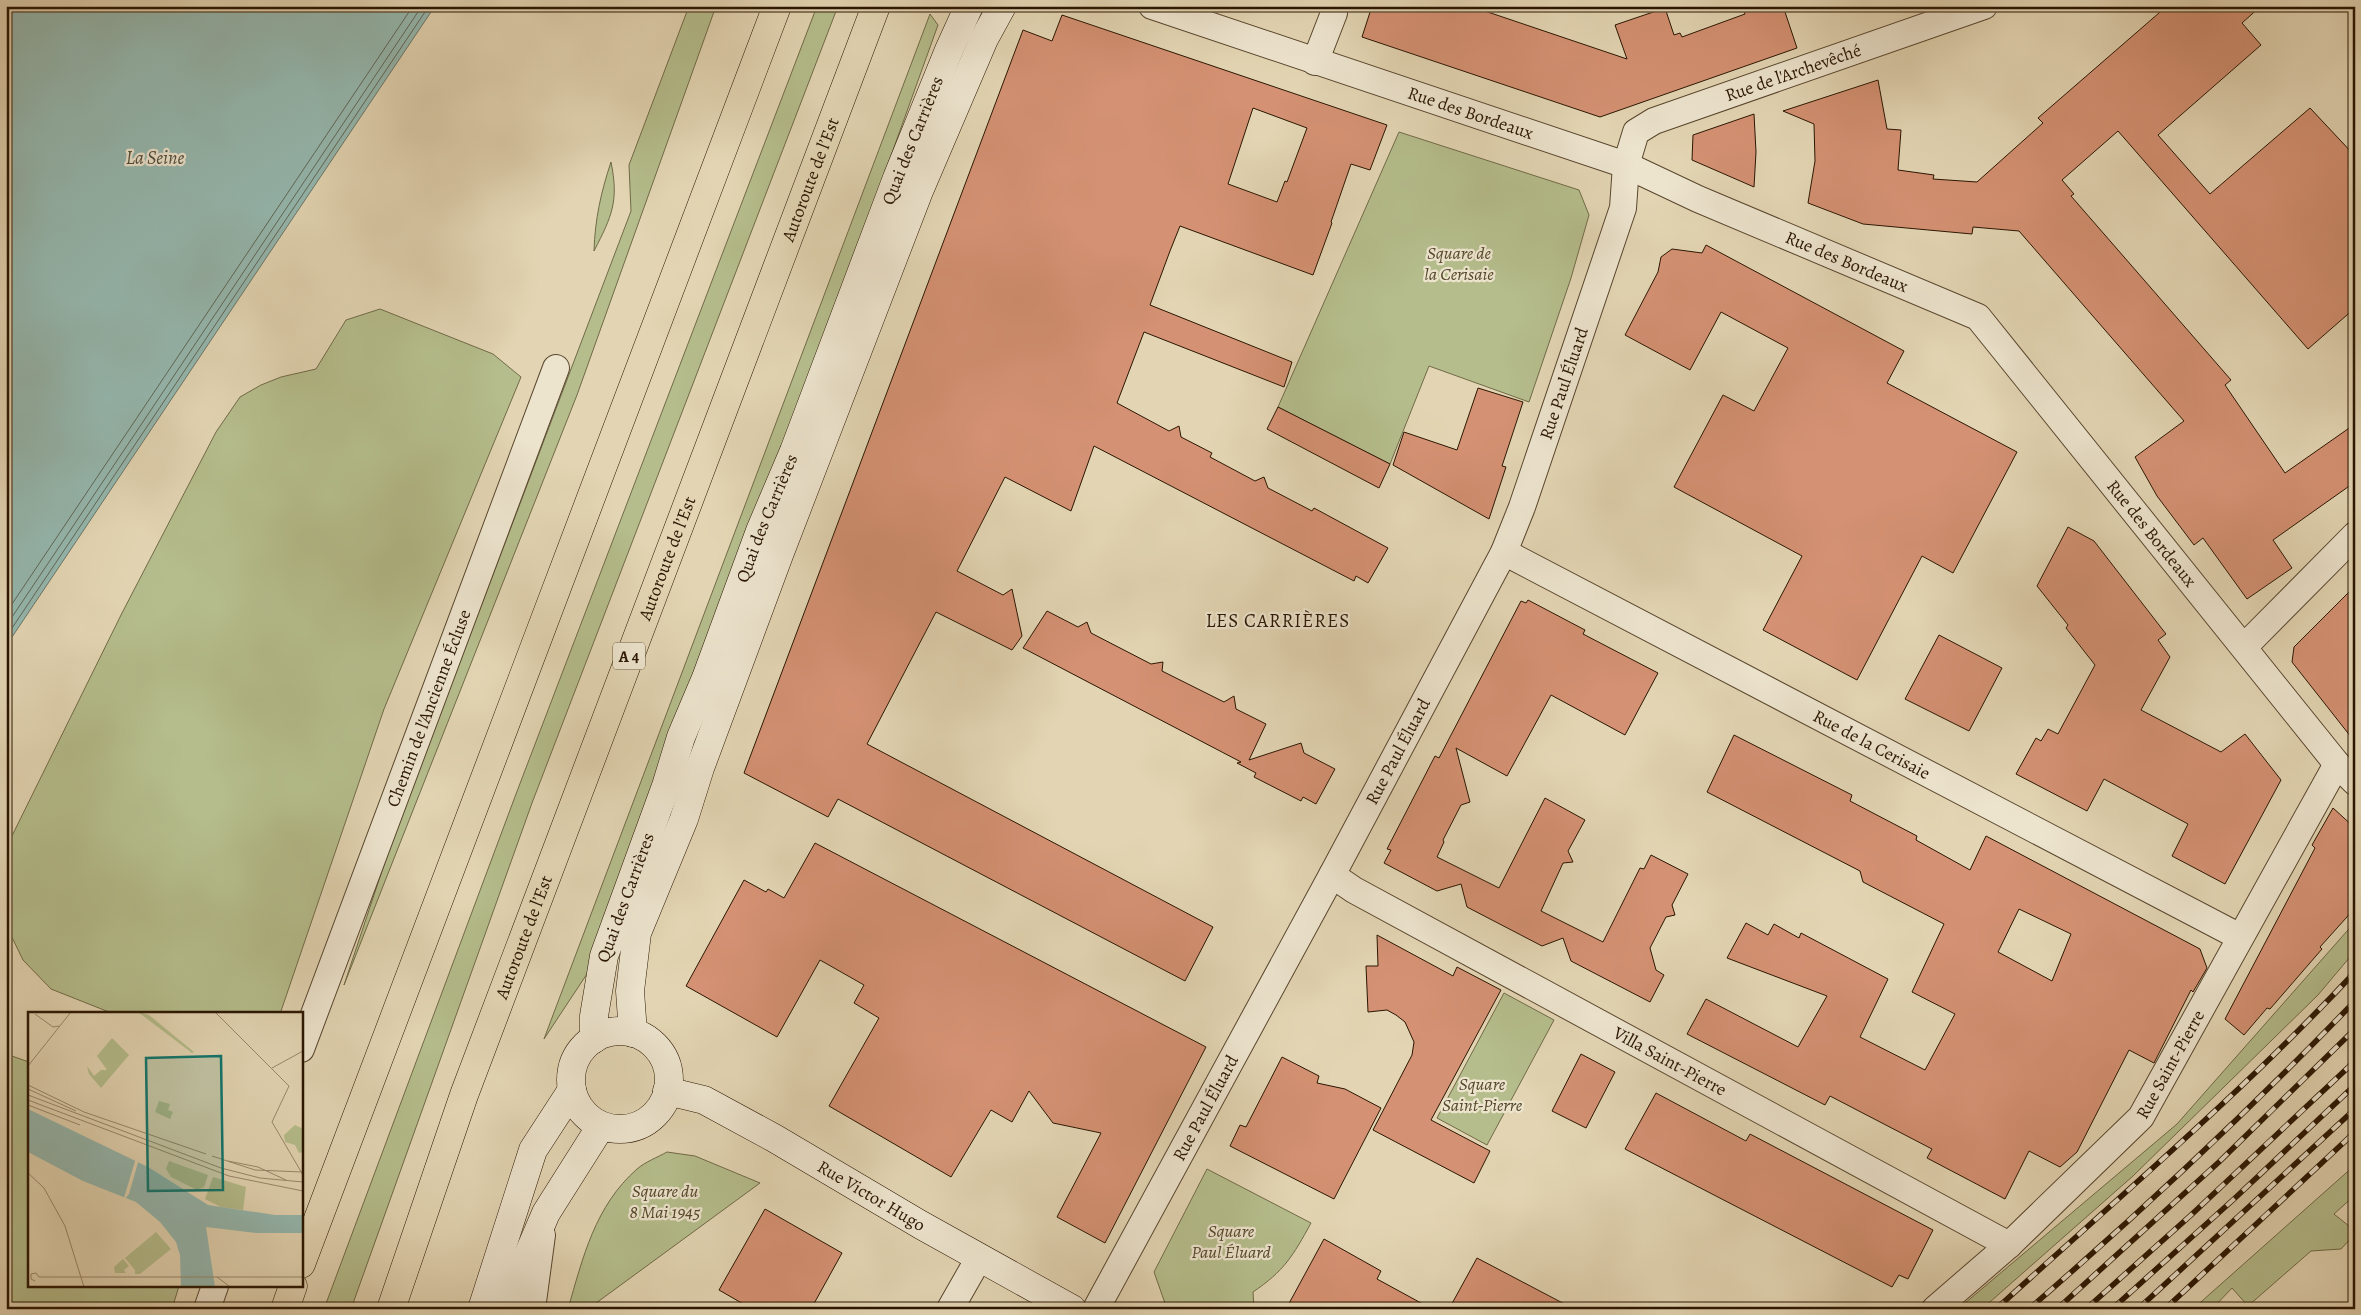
<svg xmlns="http://www.w3.org/2000/svg" width="2361" height="1315" font-family="Alegreya,serif">
	<style>
		.green { fill: #b5bd8c; stroke: #706a47 }
		.water { fill: #95b8af; stroke: #6a776a }
		.lines { fill: none; stroke-linecap: round; stroke-linejoin: round }
		.shore { stroke: #606758; stroke-width: 1 }
		.building { fill: #d49173; stroke: #2a1602; fill-rule: evenodd }
		.street-casing { stroke: #58462e; stroke-width: 28 }
		.secondary-casing { stroke: #2a1602; stroke-width: 29 }
		.highway-casing { stroke: #2a1602; stroke-width: 29 }
		.street { stroke: #ede4ce; stroke-width: 26 }
		.secondary { stroke: #ede4ce; stroke-width: 28 }
		.highway { stroke: #e3d5b3; stroke-width: 28 }
		.rail-casing { stroke: #2a1602; stroke-width: 5.5 }
		.rail { stroke: #ede4ce; stroke-width: 4; stroke-dasharray: 11; stroke-linecap: butt }
		.labels { text-anchor: middle; stroke-width: 4.5; stroke-linejoin: round; paint-order: stroke }
		.shield { fill: #ede4ce; stroke: #64543f; stroke-width: 1 }
		.shield-label { font-size: 16px; font-weight: bold; fill: #2a1602 }
		.street-label { font-size: 18px; fill: #2a1602; stroke: #ede4ce }
		.park-label { font-size: 18px; font-style: italic; fill: #54482b; stroke: #ede4ce }
		.water-label { font-size: 19px; font-style: italic; fill: #4f4f3f; stroke: #ede4ce }
		.neighbourhood-label { font-size: 19px; letter-spacing: 1px; fill: #2a1602; stroke: #ede4ce }
		.inset-road { fill: none; stroke: #99896c; stroke-width: 1 }
		.view { fill: #0f766e; fill-opacity: 0.15; stroke: #0f766e; stroke-width: 2.5 }
		.inset-edge { fill: none; stroke: #2a1602; stroke-width: 2.5 }
	</style>
	<rect width="100%" height="100%" fill="#e3d5b3"/>
	<filter id="stains"><feTurbulence type="fractalNoise" baseFrequency=".004" numOctaves="4"/><feColorMatrix values="0 0 0 0 .2 0 0 0 0 .09 0 0 0 0 .02 0 0 0 .5 -.17"/></filter>
	<radialGradient id="worn" r=".72"><stop offset=".6" stop-color="#630" stop-opacity="0"/><stop offset="1" stop-color="#630" stop-opacity=".3"/></radialGradient>
	<!-- green -->
	<g class="green">
		<polygon points="689,6 716,6 577,395 344,985 392,841 631,211 629,165"/>
		<polygon points="817,6 838,6 532,803 351,1309 324,1309 516,794"/>
		<polygon points="930,14 938,25 608,942 544,1039"/>
		<polygon points="1399,132 1579,190 1589,215 1571,278 1529,402 1429,366 1390,464 1278,407"/>
		<path d="M 611,162 C 619,201 612,216 594,251 C 595,219 601,192 611,162 Z"/>
		<polygon points="380,309 493,354 521,377 384,709 280,1014 114,1014 51,989 23,960 6,925 6,848 122,613 216,432 240,397 261,385 281,377 316,369 346,320"/>
		<polygon points="2355,922 2355,951 2318,995 2133,1176 1982,1309 1958,1309 2177,1124"/>
		<polygon points="1504,993 1554,1020 1487,1145 1437,1118"/>
		<polygon points="6,1054 29,1062 29,1286 179,1286 172,1309 6,1309"/>
		<path d="M 667,1152 L 695,1156 L 760,1183 L 588,1309 L 568,1309 C 583,1257 595,1206 637,1169 C 645,1162 658,1157 667,1152 Z"/>
		<polygon points="2355,1165 2355,1195 2334,1214 2355,1231 2355,1234 2341,1249 2311,1251 2248,1306 2232,1288 2212,1309 2193,1309"/>
		<path d="M 1207,1169 L 1311,1223 C 1293,1256 1284,1271 1253,1292 L 1254,1309 L 1167,1309 L 1154,1272 Z"/>
	</g>
	<!-- water -->
	<polygon class="water" points="6,6 435,6 6,646"/>
	<g class="lines">
		<!-- shore -->
		<g class="shore">
			<polyline points="6,613 413,6"/>
			<polyline points="6,626 422,6"/>
			<polyline points="6,637 429,6"/>
		</g>
	</g>
	<!-- building -->
	<g class="building">
		<polygon points="1372,6 1470,6 1627,59 1615,25 1665,8 1674,35 1680,33 1682,37 1745,14 1742,6 1783,6 1797,48 1600,117 1362,37"/>
		<polygon points="2167,6 2261,6 2242,23 2261,45 2158,135 2210,194 2310,108 2355,156 2355,308 2308,349 2118,131 2062,180 2074,194 2071,196 2231,380 2225,385 2285,473 2355,424 2355,482 2273,540 2292,568 2247,599 2203,538 2194,545 2157,496 2135,457 2184,421 2019,231 1973,227 1972,234 1863,224 1808,203 1815,161 1814,124 1783,111 1878,80 1887,129 1901,130 1898,170 1934,175 1933,179 1977,182 2043,123 2038,118"/>
		<path d="M 1062,15 L 1387,125 L 1370,170 L 1351,164 L 1331,222 L 1332,223 L 1313,275 L 1180,226 L 1170,251 L 1150,305 L 1292,362 L 1284,387 L 1144,332 L 1117,403 L 1169,431 L 1179,426 L 1181,437 L 1212,453 L 1210,457 L 1255,481 L 1264,477 L 1268,488 L 1312,511 L 1314,508 L 1388,548 L 1368,583 L 1356,576 L 1354,581 L 1094,446 L 1071,511 L 1005,477 L 957,571 L 1003,595 L 1012,589 L 1022,636 L 1012,650 L 936,612 L 867,744 L 1213,927 L 1185,981 L 838,799 L 828,817 L 744,773 L 1023,30 L 1052,41 ZM 1253,108 L 1307,128 L 1287,182 L 1285,181 L 1277,202 L 1228,184 Z"/>
		<polygon points="1754,114 1756,152 1754,187 1692,160 1693,135"/>
		<polygon points="1706,245 1904,351 1887,383 2017,452 1953,573 1922,556 1857,680 1763,630 1802,556 1674,487 1723,395 1754,411 1788,348 1721,312 1690,370 1625,335 1658,272 1661,257 1672,249 1702,253"/>
		<polygon points="1478,388 1523,402 1502,466 1506,467 1489,519 1393,465 1404,432 1457,450"/>
		<polygon points="1278,407 1390,464 1379,488 1267,429"/>
		<polygon points="2068,527 2094,541 2166,634 2158,640 2170,657 2141,710 2221,752 2245,734 2281,780 2225,884 2172,856 2188,824 2104,779 2087,811 2016,774 2036,738 2041,741 2048,729 2058,734 2095,665 2066,628 2068,625 2037,586"/>
		<polygon points="2355,586 2355,742 2292,662 2294,647"/>
		<polygon points="1528,600 1585,630 1583,634 1658,673 1625,735 1551,695 1507,776 1456,748 1470,802 1461,805 1443,840 1444,842 1437,857 1499,888 1545,798 1585,820 1568,851 1573,862 1563,863 1541,911 1603,942 1640,868 1644,869 1651,855 1688,874 1672,905 1675,915 1666,917 1650,948 1656,970 1664,975 1650,1002 1571,961 1563,938 1542,946 1467,907 1461,884 1437,891 1384,863 1391,850 1387,849 1435,756 1439,758 1521,601 1526,603"/>
		<polygon points="1047,611 1078,627 1087,622 1091,633 1151,664 1163,662 1162,671 1224,702 1234,696 1236,709 1266,724 1249,760 1301,743 1304,753 1335,769 1316,804 1303,797 1301,801 1254,777 1256,773 1237,763 1241,762 1023,648"/>
		<polygon points="1939,635 2002,668 1969,731 1905,699"/>
		<path d="M 1734,735 L 1852,795 L 1850,801 L 1917,836 L 1916,840 L 1970,870 L 1986,836 L 2200,949 L 2207,968 L 2193,992 L 2191,990 L 2154,1063 L 2129,1050 L 2077,1152 L 2060,1167 L 2029,1151 L 2005,1199 L 1927,1158 L 1932,1149 L 1830,1096 L 1825,1105 L 1687,1034 L 1706,999 L 1798,1047 L 1827,996 L 1727,958 L 1746,923 L 1768,935 L 1774,924 L 1799,938 L 1801,933 L 1888,979 L 1860,1037 L 1925,1070 L 1955,1014 L 1912,992 L 1944,924 L 1863,882 L 1860,871 L 1707,792 ZM 2019,909 L 2071,934 L 2052,981 L 1998,952 Z"/>
		<polygon points="2333,808 2355,828 2355,908 2320,947 2322,949 2270,1009 2267,1008 2244,1035 2225,1019 2315,848 2312,845"/>
		<polygon points="815,843 1206,1047 1105,1243 1057,1217 1101,1133 1053,1123 1029,1091 1012,1122 991,1110 951,1177 829,1106 879,1018 854,1003 864,985 820,960 777,1037 686,986 744,880 766,892 768,889 784,898"/>
		<polygon points="1377,935 1453,976 1457,967 1501,990 1431,1120 1490,1151 1474,1183 1373,1130 1412,1055 1414,1042 1405,1022 1396,1015 1387,1010 1368,1012 1366,966 1378,966"/>
		<polygon points="1581,1054 1615,1072 1586,1128 1552,1111"/>
		<polygon points="1282,1057 1319,1076 1317,1083 1345,1089 1381,1108 1334,1199 1230,1146 1240,1125 1246,1127"/>
		<polygon points="1656,1093 1746,1141 1750,1134 1933,1230 1908,1279 1899,1275 1892,1287 1625,1149"/>
		<polygon points="765,1209 842,1253 811,1309 752,1309 719,1290"/>
		<polygon points="1324,1239 1381,1271 1377,1279 1432,1309 1286,1309"/>
		<polygon points="1477,1258 1574,1309 1449,1309"/>
	</g>
	<g class="lines">
		<defs>
			<g id="street">
				<path id="s1" d="M 1152,6 L 1626,165 L 1698,199 L 1978,317 L 2337,764 L 2355,782"/>
				<polyline points="1315,62 1334,13"/>
				<path id="s2" d="M 1504,552 L 2240,937"/>
				<polyline points="2244,647 2355,535"/>
				<path id="s3" d="M 1332,875 L 1354,890 L 2009,1245"/>
				<path id="s4" d="M 301,1049 L 556,368"/>
				<polyline points="207,1309 215,1286"/>
				<polyline points="532,1309 542,1235"/>
				<polyline points="950,1309 979,1258"/>
				<path id="s5" d="M 1096,1309 L 1332,875 L 1504,552 L 1522,507 L 1623,208 L 1626,165 L 1636,132 L 1654,121 L 1984,6"/>
				<path id="s6" d="M 1935,1309 L 2009,1245 L 2141,1117 L 2337,764"/>
			</g>
			<g id="secondary">
				<circle cx="620" cy="1080" r="49"/>
				<polyline points="633,1033 630,991 637,933 684,819 700,768 779,555 919,191 984,39 1002,6"/>
				<path id="s7" d="M 594,1039 L 594,1016 L 604,956 L 666,786 L 681,737 L 706,678 L 760,531 L 794,451 L 897,178 L 949,50 L 969,6"/>
				<path id="s8" d="M 667,1091 L 704,1100 L 774,1138 L 921,1225 L 1072,1309"/>
				<polyline points="482,1309 533,1150 572,1090"/>
				<polyline points="505,1309 546,1213 601,1126"/>
			</g>
			<g id="highway">
				<polyline points="301,1264 777,6"/>
				<polyline points="285,1309 293,1286"/>
				<path id="s9" d="M 391,1309 L 464,1095 L 876,6"/>
			</g>
		</defs>
		<!-- street casing -->
		<use href="#street" class="street-casing"/>
		<!-- secondary casing -->
		<use href="#secondary" class="secondary-casing"/>
		<!-- highway casing -->
		<use href="#highway" class="highway-casing"/>
		<!-- street -->
		<use href="#street" class="street"/>
		<!-- secondary -->
		<use href="#secondary" class="secondary"/>
		<!-- highway -->
		<use href="#highway" class="highway"/>
		<defs>
			<g id="rail">
				<path d="M 1996,1309 C 2117,1199 2243,1092 2355,972"/>
				<path d="M 2029,1309 C 2142,1211 2251,1109 2355,1001"/>
				<polyline points="2057,1309 2219,1162 2355,1029"/>
				<polyline points="2086,1309 2190,1216 2355,1061"/>
				<polyline points="2112,1309 2234,1199 2355,1085"/>
				<polyline points="2138,1309 2355,1109"/>
				<polyline points="2165,1309 2355,1132"/>
			</g>
		</defs>
		<!-- rail casing -->
		<use href="#rail" class="rail-casing"/>
		<!-- rail -->
		<use href="#rail" class="rail"/>
	</g>
	<g class="labels">
		<!-- shield labels -->
		<rect class="shield" x="613" y="642.5" width="32" height="27" rx="4"/>
		<g class="shield-label">
			<text x="629" y="662">A 4</text>
		</g>
		<!-- street labels -->
		<g class="street-label">
			<text dy="6" stroke="none"><textPath href="#s5" startOffset="1470">Rue de l'Archevêché</textPath></text>
			<text dy="6" stroke="none"><textPath href="#s1" startOffset="336">Rue des Bordeaux</textPath></text>
			<text dy="6" stroke="none"><textPath href="#s7" startOffset="956">Quai des Carrières</textPath></text>
			<text dy="6" stroke="none"><textPath href="#s9" startOffset="1205">Autoroute de l’Est</textPath></text>
			<text dy="6" stroke="none"><textPath href="#s1" startOffset="741">Rue des Bordeaux</textPath></text>
			<text dy="6" stroke="none"><textPath href="#s5" startOffset="1039">Rue Paul Éluard</textPath></text>
			<text dy="6" stroke="none"><textPath href="#s7" startOffset="551">Quai des Carrières</textPath></text>
			<text dy="6" stroke="none"><textPath href="#s1" startOffset="1161">Rue des Bordeaux</textPath></text>
			<text dy="6" stroke="none"><textPath href="#s9" startOffset="800">Autoroute de l’Est</textPath></text>
			<text dy="6" stroke="none"><textPath href="#s4" startOffset="364">Chemin de l'Ancienne Écluse</textPath></text>
			<text dy="6" stroke="none"><textPath href="#s2" startOffset="415">Rue de la Cerisaie</textPath></text>
			<text dy="6" stroke="none"><textPath href="#s5" startOffset="634">Rue Paul Éluard</textPath></text>
			<text dy="6" stroke="none"><textPath href="#s7" startOffset="146">Quai des Carrières</textPath></text>
			<text dy="6" stroke="none"><textPath href="#s9" startOffset="395">Autoroute de l’Est</textPath></text>
			<text dy="6" stroke="none"><textPath href="#s3" startOffset="386">Villa Saint-Pierre</textPath></text>
			<text dy="6" stroke="none"><textPath href="#s6" startOffset="342">Rue Saint-Pierre</textPath></text>
			<text dy="6" stroke="none"><textPath href="#s5" startOffset="229">Rue Paul Éluard</textPath></text>
			<text dy="6" stroke="none"><textPath href="#s8" startOffset="231">Rue Victor Hugo</textPath></text>
		</g>
		<!-- park labels -->
		<g class="park-label">
			<text x="1459" y="259">Square de<tspan x="1459" dy="21">la Cerisaie</tspan></text>
			<text x="1482" y="1090">Square<tspan x="1482" dy="21">Saint-Pierre</tspan></text>
			<text x="665" y="1197">Square du<tspan x="665" dy="21">8 Mai 1945</tspan></text>
			<text x="1231" y="1237">Square<tspan x="1231" dy="21">Paul Éluard</tspan></text>
		</g>
		<!-- water labels -->
		<g class="water-label">
			<text x="155" y="164">La Seine</text>
		</g>
		<!-- neighbourhood labels -->
		<g class="neighbourhood-label">
			<text x="1278" y="627">LES CARRIÈRES</text>
		</g>
	</g>
	<!-- overview -->
	<g transform="translate(28 1012)">
		<rect width="275" height="275" fill="#e3d5b3"/>
		<path d="M 110,0 L 121,3 L 166,40 L 164,41 ZM 84,26 L 101,43 L 73,76 L 61,62 L 59,54 L 66,64 L 73,58 L 79,58 L 69,44 ZM 131,89 L 142,92 L 140,98 L 145,100 L 142,107 L 127,100 ZM 267,113 L 275,117 L 275,140 L 271,141 L 267,133 L 257,130 L 256,123 ZM 141,149 L 180,163 L 176,175 L 169,178 L 143,165 L 138,157 ZM 185,165 L 218,175 L 215,198 L 193,195 L 177,187 ZM 128,220 L 143,237 L 112,262 L 107,262 L 107,258 L 97,246 ZM 95,247 L 101,254 L 96,258 L 98,261 L 87,261 L 86,255 Z" fill="#b5bd8c"/>
		<path d="M 0,97 L 120,155 L 180,193 L 247,203 L 275,203 L 275,221 L 229,221 L 178,215 L 187,275 L 153,275 L 152,243 L 148,230 L 132,210 L 108,190 L 55,169 L 0,140 Z" fill="#95b8af"/>
		<path d="M 108,146 L 111,147 L 101,182 L 95,189 Z" fill="#e3d5b3"/>
		<path class="inset-road" d="M 187,0 L 261,74 L 244,110 L 275,163M 7,2 L 25,15 L 31,14M 0,54 L 43,0M 244,56 L 275,39M 0,73 L 56,100 L 178,142M 0,77 L 48,99M 0,83 L 193,156 L 232,166 L 275,170M 0,88 L 201,164 L 275,179M 0,93 L 52,113M 184,144 L 227,158 L 274,160M 200,149 L 230,155 L 258,168M 0,161 L 16,176 L 37,214 L 56,275M 11,265 L 275,265M 189,265 L 201,274M 7,269 L 3,267 L 3,262 L 8,261 L 11,265"/>
		<path class="view" d="M 193,44 L 195,178 L 120,179 L 118,46 Z"/>
		<rect width="275" height="275" class="inset-edge"/>
	</g>
	<!-- margin -->
	<rect width="2361" height="1315" fill="none" stroke="#e3d5b3" stroke-width="25"/>
	<rect x="8" y="8" width="2346" height="1300" fill="none" stroke="#2a1602" stroke-width="2.5"/>
	<rect x="12" y="12" width="2336" height="1290" fill="none" stroke="#2a1602"/>
	<rect width="100%" height="100%" filter="url(#stains)"/>
	<rect width="100%" height="100%" fill="url(#worn)"/>
</svg>
